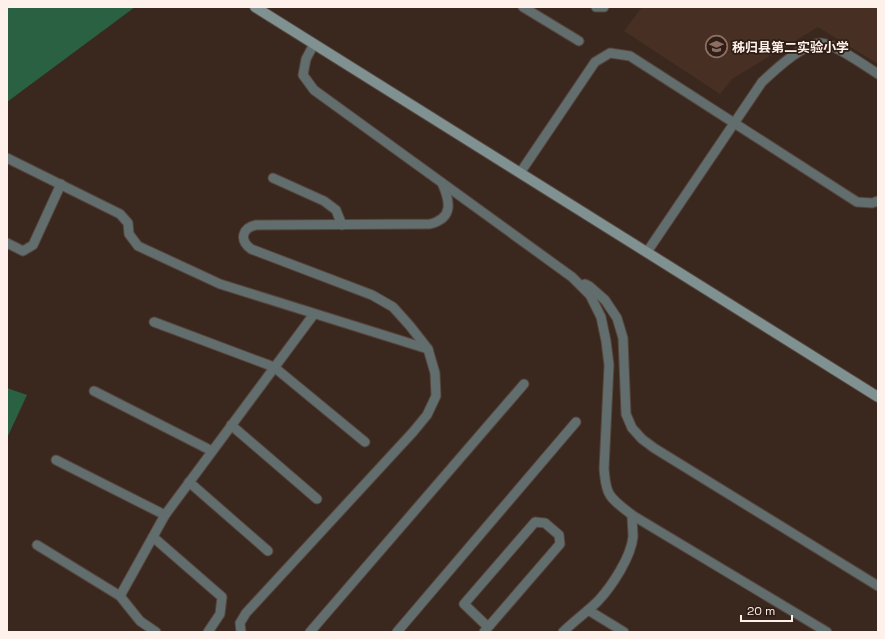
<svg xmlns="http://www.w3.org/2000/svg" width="885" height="639" font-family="'Space Grotesk','Noto Sans SC',sans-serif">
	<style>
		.built { fill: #472f23 }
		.green { fill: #2a6142 }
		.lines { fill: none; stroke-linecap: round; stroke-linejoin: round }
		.service-casing { stroke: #55443c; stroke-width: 11 }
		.secondary-casing { stroke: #55443c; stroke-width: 12 }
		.service { stroke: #626d6d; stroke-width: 9 }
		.secondary { stroke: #7f9291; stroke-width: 10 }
		.labels { text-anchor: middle; stroke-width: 3.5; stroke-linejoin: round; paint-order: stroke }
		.poi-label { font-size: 13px; font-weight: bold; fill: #fef1eb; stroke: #2f1e16; text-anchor: start }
	</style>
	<rect width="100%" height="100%" fill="#3a281f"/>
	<!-- built -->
	<polygon class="built" points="642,7 878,7 878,64 818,27 732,79 720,94 624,31"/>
	<!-- green -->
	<g class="green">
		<polygon points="7,7 135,7 7,102"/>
		<polygon points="7,388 27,395 7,438"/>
	</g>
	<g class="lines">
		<defs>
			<g id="service">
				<polyline points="523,7 579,41"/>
				<polyline points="596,7 604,7"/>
				<path d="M 314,44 L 306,59 L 303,75 L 314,90 L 572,277 L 590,295 L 601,317 L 606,341 L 609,365 L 604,469 C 605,477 605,488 610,495 C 615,503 625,509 632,515 L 827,632"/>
				<polyline points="7,158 120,214 128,223 129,234 138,246 220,284 428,349"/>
				<polyline points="520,173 595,62 610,53 630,56 857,202 872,203 878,201"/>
				<polyline points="273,178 324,201 336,210 342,225"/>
				<polyline points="7,243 23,251 33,245 61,184"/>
				<path d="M 647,252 L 762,82 C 775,70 802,44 821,43 C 833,43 867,67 878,74"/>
				<polyline points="585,284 589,286 605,300 617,318 623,338 626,414 632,428 642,439 654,448 878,586"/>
				<polyline points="154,322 274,367 365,442"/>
				<polyline points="94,391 212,451"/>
				<polyline points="231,425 317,499"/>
				<polyline points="56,460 165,515"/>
				<polyline points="189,482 268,551"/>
				<polyline points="153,537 222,597 220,614 208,632"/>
				<polyline points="37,545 120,596 140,621 156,632"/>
				<polyline points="120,596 165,515 314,314"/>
				<polyline points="588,610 624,632"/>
				<path d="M 241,632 L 240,623 L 246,613 L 413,432 L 427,415 L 436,396 L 435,373 L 428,349 L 410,326 L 393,307 L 372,295 L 251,249 C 239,240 242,228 256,225 L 430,224 C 454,218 450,201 442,183"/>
				<polyline points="310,632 524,384"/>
				<polyline points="397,632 576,422"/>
				<polyline points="484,632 560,544 559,535 545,523 535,522 464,604 488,627"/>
				<path d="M 563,632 C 574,621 587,612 598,601 C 612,586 631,557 633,537 C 633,530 632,522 632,515"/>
			</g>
			<polyline id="secondary" points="255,7 878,397"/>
		</defs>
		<!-- service casing -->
		<use href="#service" class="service-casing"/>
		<!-- secondary casing -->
		<use href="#secondary" class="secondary-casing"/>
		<!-- service -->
		<use href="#service" class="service"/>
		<!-- secondary -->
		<use href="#secondary" class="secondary"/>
	</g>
	<!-- icons -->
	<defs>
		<symbol id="school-ring" viewBox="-11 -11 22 22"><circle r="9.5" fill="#2f1e16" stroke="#8d6e63" stroke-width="1.5"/><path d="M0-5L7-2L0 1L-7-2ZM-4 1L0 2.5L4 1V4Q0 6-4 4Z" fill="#8d6e63"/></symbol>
	</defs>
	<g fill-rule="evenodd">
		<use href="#school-ring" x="704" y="34" width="25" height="25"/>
	</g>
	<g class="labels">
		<!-- poi labels -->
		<g class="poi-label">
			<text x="732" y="52">秭归县第二实验小学</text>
		</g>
	</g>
	<!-- border -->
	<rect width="885" height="639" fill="none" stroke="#fef1eb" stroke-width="16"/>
	<!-- scale -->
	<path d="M741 615v6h51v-6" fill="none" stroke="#fef1eb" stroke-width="2"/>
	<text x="747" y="615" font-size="12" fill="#fef1eb" stroke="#2f1e16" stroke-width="3" paint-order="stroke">20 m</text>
</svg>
